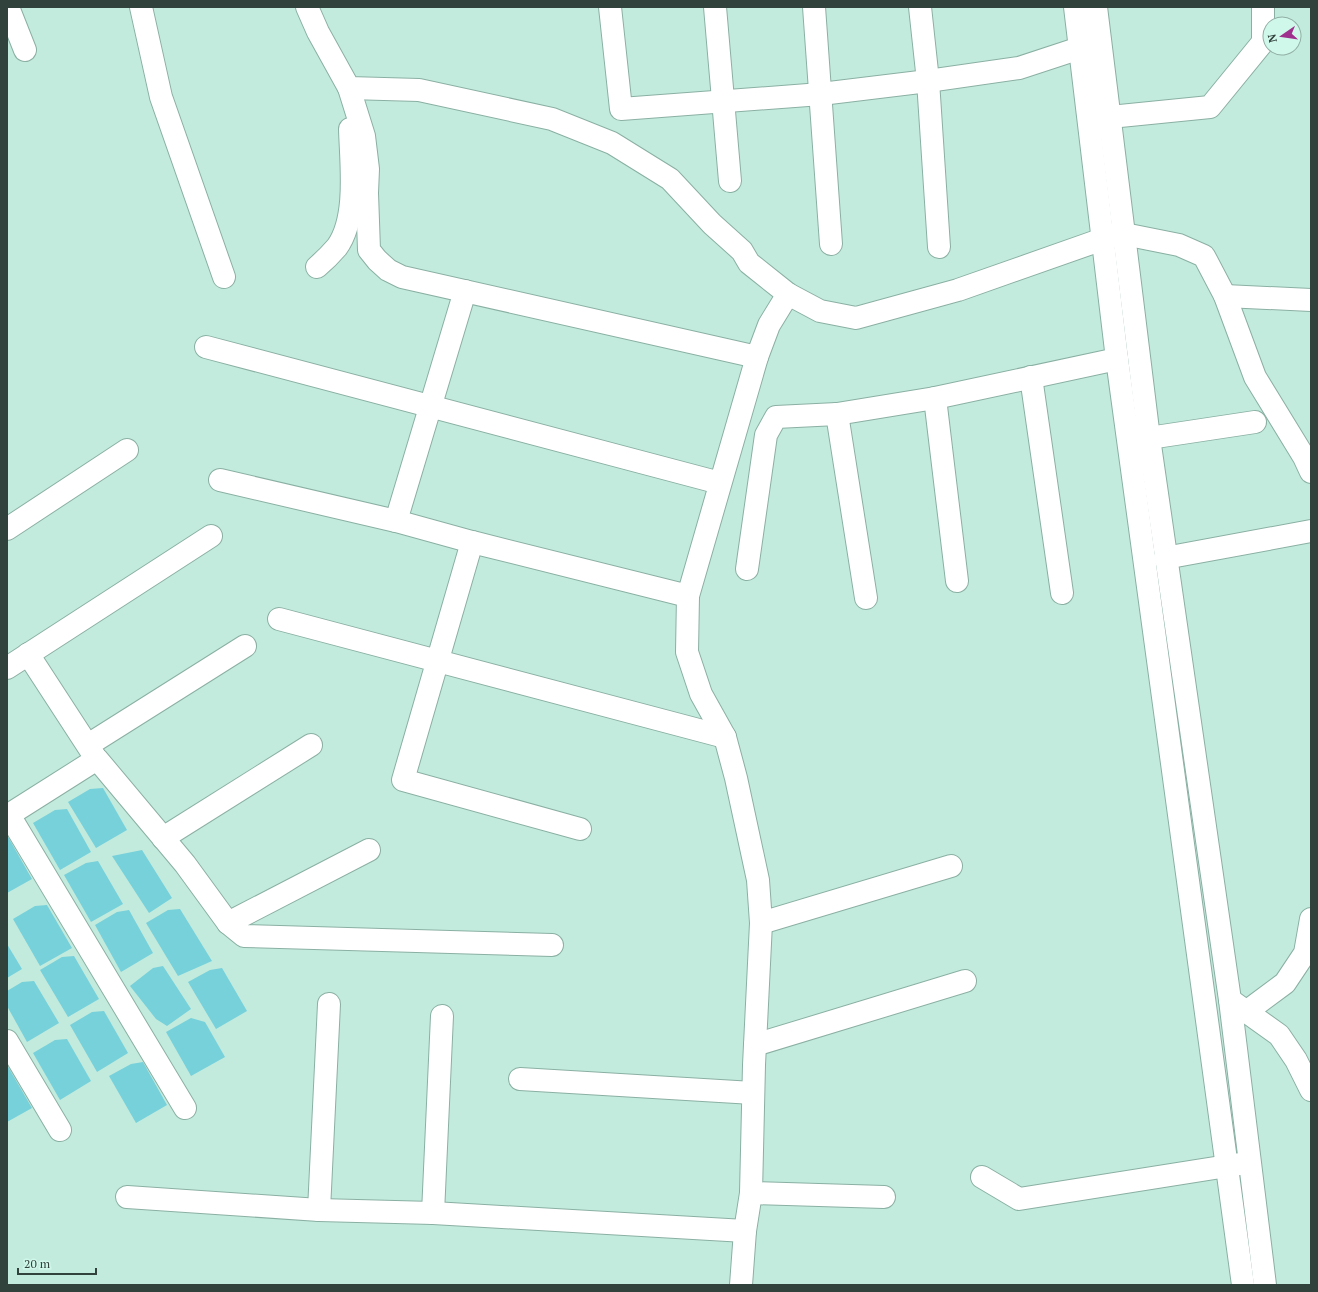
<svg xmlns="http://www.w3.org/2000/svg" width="1318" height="1292" font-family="'PT Serif',serif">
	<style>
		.building { fill: #76d1db }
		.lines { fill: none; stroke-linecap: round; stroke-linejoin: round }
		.minor-casing { stroke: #8ab0a3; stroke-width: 24 }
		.minor { stroke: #fff; stroke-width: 22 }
	</style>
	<rect width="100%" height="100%" fill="#c3ebdd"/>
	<!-- building -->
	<g class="building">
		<polygon points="103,788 127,830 96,848 68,802 90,789"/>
		<polygon points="67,809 91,852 60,870 33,823 55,810"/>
		<polygon points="7,835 32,879 7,893"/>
		<polygon points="142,850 172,898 149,913 112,856"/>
		<polygon points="98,861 123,904 91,922 64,875 86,863"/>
		<polygon points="47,905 72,948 40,966 13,919 35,906"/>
		<polygon points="180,909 212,961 178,976 146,923 168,910"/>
		<polygon points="129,910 153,953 121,972 95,925 117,912"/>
		<polygon points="7,944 22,969 7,978"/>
		<polygon points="74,956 99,999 68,1017 40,970 62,957"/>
		<polygon points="163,966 191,1009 167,1026 156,1019 130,986 153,968"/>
		<polygon points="222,968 247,1011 216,1029 188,982 210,970"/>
		<polygon points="34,981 59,1023 27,1042 7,1006 7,991 22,982"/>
		<polygon points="104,1011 128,1053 97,1072 70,1025 92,1012"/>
		<polygon points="191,1018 205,1022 225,1057 191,1076 166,1032"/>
		<polygon points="67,1039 91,1081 60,1100 33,1053 55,1040"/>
		<polygon points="143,1062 167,1105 136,1123 109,1076 131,1064"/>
		<polygon points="7,1065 32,1108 7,1122"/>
	</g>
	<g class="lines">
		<defs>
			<g id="minor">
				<polyline points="8,7 25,50"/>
				<polyline points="141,7 161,97 224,277"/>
				<polyline points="307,7 318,32 349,88 419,90 552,119 612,143 670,179 712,224 742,251 749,263 788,294 820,311 856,318 958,290 1103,239 1124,234 1179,245 1204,256 1225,296 1255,377 1304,457 1311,472"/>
				<polyline points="610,7 621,109 821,94 928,81 1019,68 1080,48"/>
				<polyline points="715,7 730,181"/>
				<polyline points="814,7 831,244"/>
				<polyline points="920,7 928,81 939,247"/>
				<polyline points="1075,7 1117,359 1243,1285"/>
				<polyline points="1096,7 1149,438 1230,1000 1265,1285"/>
				<polyline points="349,88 364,136 368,169 367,193 369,250 377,260 388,270 402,277 757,357"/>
				<polyline points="1110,117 1210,107 1263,42 1263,7"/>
				<path d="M 317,267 C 324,261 331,254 337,247 C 358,218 351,164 350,129"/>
				<polyline points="1225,296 1311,300"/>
				<polyline points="206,347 720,483"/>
				<polyline points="1031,377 1062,593"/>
				<polyline points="935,398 957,581"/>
				<polyline points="837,414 866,598"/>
				<polyline points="1149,438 1255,422"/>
				<polyline points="220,480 396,521 472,542 688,596"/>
				<polyline points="396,521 465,291"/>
				<polyline points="7,529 127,450"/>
				<polyline points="472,542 403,780 580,829"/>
				<polyline points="1165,558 1311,531"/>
				<polyline points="747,569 766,435 776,417 837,414 935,398 1117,359"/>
				<polyline points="279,619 725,737"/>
				<polyline points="28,654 95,757"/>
				<polyline points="7,668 211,536"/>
				<polyline points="88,745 245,646"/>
				<polyline points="9,815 185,1108"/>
				<polyline points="7,816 97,759 185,864 228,923 244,936 552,945"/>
				<polyline points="163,838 311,745"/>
				<polyline points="228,923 369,850"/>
				<polyline points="761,923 951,866"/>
				<polyline points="1230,1000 1279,1035 1296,1060 1311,1090"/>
				<polyline points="1246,1012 1285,983 1305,953 1311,919"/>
				<polyline points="7,1041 60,1130"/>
				<polyline points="755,1045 965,981"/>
				<polyline points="520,1079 753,1093"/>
				<polyline points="982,1177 1019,1199 1240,1164"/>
				<polyline points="751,1193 884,1197"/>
				<polyline points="127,1197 319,1210 433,1213 745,1231"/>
				<polyline points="319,1210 329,1004"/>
				<polyline points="433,1213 442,1016"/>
				<polyline points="741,1285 745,1231 751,1193 754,1065 761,923 758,880 736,778 725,737 701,694 687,652 688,596 757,357 769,325 788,294"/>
			</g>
		</defs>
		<!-- minor casing -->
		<use href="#minor" class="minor-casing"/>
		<!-- minor -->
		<use href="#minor" class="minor"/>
	</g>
	<!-- border -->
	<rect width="1318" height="1292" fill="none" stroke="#31413c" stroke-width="16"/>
	<!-- north arrow -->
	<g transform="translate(1282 36) rotate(257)"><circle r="19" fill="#d0f8ea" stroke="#90afa4"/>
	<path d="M0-3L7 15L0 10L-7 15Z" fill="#a0308d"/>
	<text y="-6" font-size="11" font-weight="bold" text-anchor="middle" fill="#31413c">N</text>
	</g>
	<!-- scale -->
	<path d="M18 1268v6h78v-6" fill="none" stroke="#31413c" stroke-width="2"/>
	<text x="24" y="1268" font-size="12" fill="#31413c" stroke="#d0f8ea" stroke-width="3" paint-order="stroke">20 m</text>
</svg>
